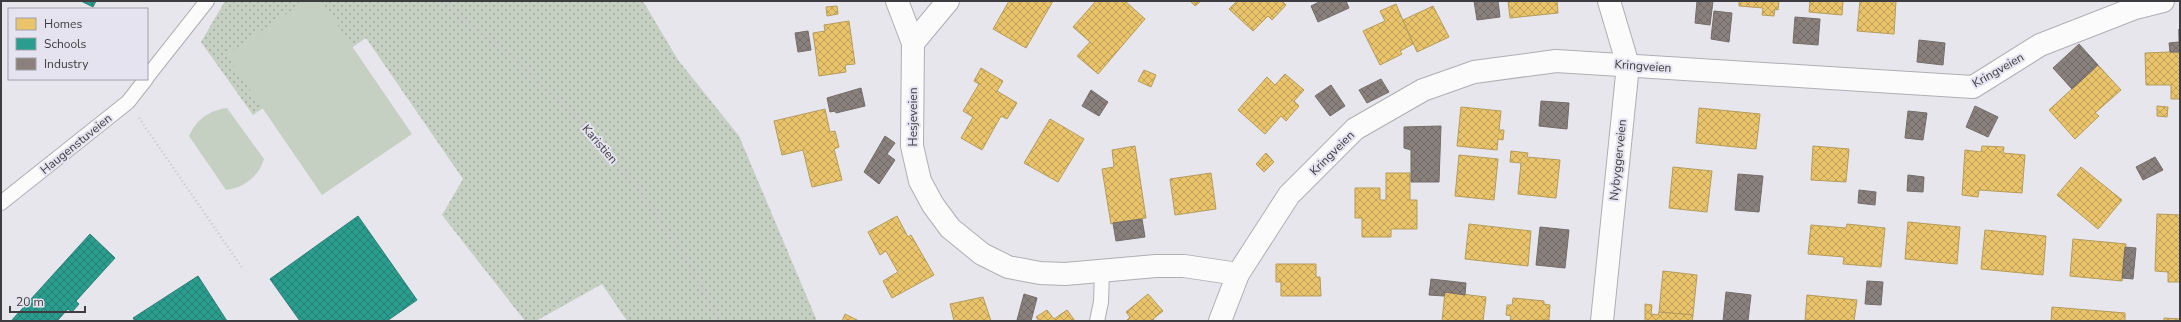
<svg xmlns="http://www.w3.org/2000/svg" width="2181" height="322" font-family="'Nunito Sans',sans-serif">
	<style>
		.park { fill: url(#park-dots) }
		.garden { fill: #c5cfc2 }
		.homes { fill: url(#homes-cross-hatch); stroke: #b59b5d }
		.schools { fill: url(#schools-cross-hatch); stroke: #308077 }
		.industry { fill: url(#industry-cross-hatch); stroke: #736c6a }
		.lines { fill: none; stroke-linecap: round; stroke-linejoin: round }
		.lane-casing { stroke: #afaeb3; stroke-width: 16 }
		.street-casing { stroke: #afaeb3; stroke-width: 24 }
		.path { stroke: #c7c6c9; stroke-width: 2.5; stroke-dasharray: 1 3; stroke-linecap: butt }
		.lane { stroke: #fbfbfc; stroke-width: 14 }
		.street { stroke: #fbfbfc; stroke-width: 22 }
		.labels { text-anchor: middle; stroke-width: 4; stroke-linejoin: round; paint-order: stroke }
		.street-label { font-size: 12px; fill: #3d3c40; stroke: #e5e3ef }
	</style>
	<defs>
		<pattern id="park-dots" width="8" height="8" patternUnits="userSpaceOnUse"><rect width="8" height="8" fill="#c5cfc2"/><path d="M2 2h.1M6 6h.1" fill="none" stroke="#a1a99f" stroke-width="1.8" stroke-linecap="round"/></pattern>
		<pattern id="homes-cross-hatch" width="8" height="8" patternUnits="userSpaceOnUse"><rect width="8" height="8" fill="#e9c46a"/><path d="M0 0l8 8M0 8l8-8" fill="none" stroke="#bea059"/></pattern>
		<pattern id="schools-cross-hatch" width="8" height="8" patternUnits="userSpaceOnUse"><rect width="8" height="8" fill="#2a9d8f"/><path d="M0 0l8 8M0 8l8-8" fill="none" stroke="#258176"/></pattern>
		<pattern id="industry-cross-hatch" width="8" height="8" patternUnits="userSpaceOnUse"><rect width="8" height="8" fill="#8a817c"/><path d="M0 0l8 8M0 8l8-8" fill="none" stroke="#726b67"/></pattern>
	</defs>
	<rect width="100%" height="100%" fill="#e7e6ec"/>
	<!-- park -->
	<polygon class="park" points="225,1 643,1 678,60 739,136 817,321 627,321 602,284 536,321 525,321 442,215 463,179 366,38 253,115 201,42"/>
	<!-- garden -->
	<g class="garden">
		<polygon points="305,1 321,1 412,134 322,195 226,55"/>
		<path d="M 227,108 L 264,159 C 259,176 244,188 226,190 L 189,136 C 197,119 208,111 227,108 Z"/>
	</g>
	<!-- homes -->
	<g class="homes">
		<polygon points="1009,1 1053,1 1026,48 993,29"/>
		<polygon points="1096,1 1125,1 1145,19 1098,74 1077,56 1090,42 1073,27"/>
		<polygon points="1190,1 1201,1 1195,6"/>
		<polygon points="1237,1 1282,1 1286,5 1272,20 1268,16 1253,31 1229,9"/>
		<polygon points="1508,1 1557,1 1558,13 1510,18"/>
		<polygon points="1739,1 1779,1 1778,10 1775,9 1774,16 1762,15 1763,8 1739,6"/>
		<polygon points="1810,1 1843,1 1842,15 1809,12"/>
		<polygon points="1860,1 1896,1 1894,34 1857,31"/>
		<polygon points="1396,4 1413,44 1400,51 1402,54 1380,65 1363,31 1385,21 1380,11"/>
		<polygon points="837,6 838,14 827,16 826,7"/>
		<polygon points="1433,6 1449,37 1417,52 1403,20"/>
		<polygon points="849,21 855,64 845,65 846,72 819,76 813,33 825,31 824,25"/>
		<polygon points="2170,52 2180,52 2180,99 2171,99 2171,85 2146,85 2145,53"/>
		<polygon points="2098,65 2121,90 2095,113 2099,116 2075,139 2049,110"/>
		<polygon points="981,68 1003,81 997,91 1017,103 1007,119 1001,116 982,150 961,138 973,117 963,111 979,84 974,81"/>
		<polygon points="1144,70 1156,75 1151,87 1138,81"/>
		<polygon points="1285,74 1304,90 1294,101 1299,106 1286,121 1281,116 1265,134 1238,110 1267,77 1275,85"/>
		<polygon points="2157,106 2168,107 2167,117 2157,116"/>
		<polygon points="1461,107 1501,111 1499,130 1504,130 1503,140 1498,139 1497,150 1457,146"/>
		<polygon points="1699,108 1760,114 1756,149 1696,143"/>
		<polygon points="825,109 830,132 835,131 839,147 834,149 842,180 812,187 803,150 782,155 774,121"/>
		<polygon points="1050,119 1084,139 1058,182 1024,163"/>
		<polygon points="1135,146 1146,218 1111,224 1102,169 1114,167 1112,150"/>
		<polygon points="1813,146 1849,149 1846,182 1811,180"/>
		<polygon points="1982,146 2004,147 2003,153 2025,155 2022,193 1979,190 1978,197 1962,195 1965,150 1981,152"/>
		<polygon points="1511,151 1528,153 1527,157 1560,160 1556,198 1518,194 1521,163 1510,162"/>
		<polygon points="1266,153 1274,162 1264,172 1256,164"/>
		<polygon points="1459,155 1498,159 1494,200 1455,196"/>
		<polygon points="1673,167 1712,171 1707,212 1669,208"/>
		<polygon points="2081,167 2122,200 2098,229 2057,195"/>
		<polygon points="1211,173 1216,209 1175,215 1170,179"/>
		<polygon points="1386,173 1410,173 1410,200 1417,200 1417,229 1391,229 1391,237 1362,237 1362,218 1355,218 1355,188 1380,188 1380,200 1386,200"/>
		<polygon points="2180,203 2180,282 2168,282 2168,272 2155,271 2157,214 2180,215"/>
		<polygon points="897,216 908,237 911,235 934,275 892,298 883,281 898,272 886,251 880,255 868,232"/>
		<polygon points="1908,222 1960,227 1957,264 1905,259"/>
		<polygon points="1469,224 1531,231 1528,266 1465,259"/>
		<polygon points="1847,224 1885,228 1881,267 1843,264 1844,257 1808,254 1811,225 1846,228"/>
		<polygon points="1985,230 2046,236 2043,275 1981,269"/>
		<polygon points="2073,239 2126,244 2122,281 2070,276"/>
		<polygon points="1276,264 1316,264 1316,277 1320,277 1321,296 1281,296 1281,282 1276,282"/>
		<polygon points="1663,271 1697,275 1693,315 1659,312"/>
		<polygon points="1445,292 1486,297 1483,321 1442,321"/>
		<polygon points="1148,294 1163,311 1153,319 1155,321 1126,321 1130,317 1126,312"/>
		<polygon points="1807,295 1857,300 1854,321 1805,321"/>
		<polygon points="983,297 991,321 954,321 950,304"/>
		<polygon points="1513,298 1544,301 1544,304 1550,305 1549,320 1510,321 1511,316 1506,315 1507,305 1512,305"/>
		<polygon points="1645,304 1652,305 1651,314 1658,315 1659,312 1693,315 1692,321 1645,321"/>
		<polygon points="2052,307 2125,313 2125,321 2051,321"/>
		<polygon points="1047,310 1054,319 1067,310 1075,321 1039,321 1036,317"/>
		<polygon points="845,314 859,321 842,321"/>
		<polygon points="2164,318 2180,319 2180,321 2164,321"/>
	</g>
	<!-- schools -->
	<g class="schools">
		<polygon points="81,1 96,1 93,7"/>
		<polygon points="358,216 417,300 387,321 300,321 270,279"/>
		<polygon points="90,234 115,258 76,301 79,304 72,312 68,309 57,321 11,321"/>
		<polygon points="198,276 227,321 135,321 133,318"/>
	</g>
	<!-- industry -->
	<g class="industry">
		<polygon points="1321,1 1346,1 1349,8 1318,22 1311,6"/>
		<polygon points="1474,1 1498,1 1500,17 1477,20"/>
		<polygon points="1697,1 1713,1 1710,25 1695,23"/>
		<polygon points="1714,11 1732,13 1729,42 1711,39"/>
		<polygon points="1795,17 1820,19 1818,45 1793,43"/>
		<polygon points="2179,29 2180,52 2170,52 2169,43 2179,42"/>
		<polygon points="808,31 811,50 798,52 795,33"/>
		<polygon points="1919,40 1945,43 1943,65 1917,62"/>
		<polygon points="2079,44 2098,65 2072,89 2053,68"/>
		<polygon points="1381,79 1389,92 1367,103 1359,90"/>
		<polygon points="1331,85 1345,106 1330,116 1315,96"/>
		<polygon points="861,88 865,106 836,113 835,111 830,112 827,98"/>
		<polygon points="1091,90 1108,102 1099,116 1082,106"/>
		<polygon points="1541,101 1569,103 1567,129 1539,126"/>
		<polygon points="1975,106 1998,117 1988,137 1966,127"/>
		<polygon points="1908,111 1927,113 1923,140 1905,138"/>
		<polygon points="1441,126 1439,182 1411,182 1411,150 1404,148 1404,127"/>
		<polygon points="885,136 895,143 887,154 895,160 879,184 864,172"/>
		<polygon points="2155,157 2163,170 2143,180 2136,167"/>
		<polygon points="1738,174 1763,176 1759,212 1735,210"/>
		<polygon points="1908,175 1924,177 1923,192 1907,191"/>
		<polygon points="1859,190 1876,192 1875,205 1858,203"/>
		<polygon points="1142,219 1145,237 1116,241 1113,223"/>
		<polygon points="1540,227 1569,230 1565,268 1536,265"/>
		<polygon points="2125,247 2136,248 2133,279 2122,278"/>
		<polygon points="1431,279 1466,283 1465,295 1445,292 1444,296 1429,295"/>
		<polygon points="1867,281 1883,282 1881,305 1865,304"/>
		<polygon points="1726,292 1751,295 1748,321 1723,321"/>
		<polygon points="1024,294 1037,298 1031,321 1017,320"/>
	</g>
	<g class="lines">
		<defs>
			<g id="lane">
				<polyline points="147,77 207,1"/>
				<polyline points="1,203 128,102 146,79"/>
				<polyline points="1097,321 1101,302 1102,272"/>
			</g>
			<g id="street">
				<polyline points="897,1 913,43 912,146 920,181 933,205 950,228 982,254 1008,267 1040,273 1065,274 1156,266 1184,266 1238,274"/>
				<polyline points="913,43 948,1"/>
				<polyline points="1220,321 1238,274 1289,195 1355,129 1423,90 1474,72 1556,61 1973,87 2040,45 2135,8 2163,1"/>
				<polyline points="1602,321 1628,65 1609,1"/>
			</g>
		</defs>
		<!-- lane casing -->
		<use href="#lane" class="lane-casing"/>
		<!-- street casing -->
		<use href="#street" class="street-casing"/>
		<!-- path -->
		<g class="path">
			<polyline points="441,1 507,52 577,118 640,190 688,262 719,321"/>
			<polyline points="139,118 243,269"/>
		</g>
		<!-- lane -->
		<use href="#lane" class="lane"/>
		<!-- street -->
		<use href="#street" class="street"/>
	</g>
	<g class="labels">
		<!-- street labels -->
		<g class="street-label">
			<text transform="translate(1643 66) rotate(4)" y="4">Kringveien</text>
			<text transform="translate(1998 70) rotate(-30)" y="4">Kringveien</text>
			<text transform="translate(913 117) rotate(-90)" y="4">Hesjeveien</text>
			<text transform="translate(76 144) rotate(-39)" y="4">Haugenstuveien</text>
			<text transform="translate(600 144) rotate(49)" y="4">Karistien</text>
			<text transform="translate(1332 153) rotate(-45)" y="4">Kringveien</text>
			<text transform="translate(1618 160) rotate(-84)" y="4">Nybyggerveien</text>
		</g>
	</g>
	<!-- border -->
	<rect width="2181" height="322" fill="none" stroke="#3d3c40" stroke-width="4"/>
	<!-- legend -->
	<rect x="8" y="8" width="140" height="72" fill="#e5e3ef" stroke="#a2a0a9"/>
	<rect x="16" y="18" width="20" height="12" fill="#e9c46a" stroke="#a2a0a9"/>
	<text x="44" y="28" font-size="12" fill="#3d3c40">Homes</text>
	<rect x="16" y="38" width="20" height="12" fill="#2a9d8f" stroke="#a2a0a9"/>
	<text x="44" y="48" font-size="12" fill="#3d3c40">Schools</text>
	<rect x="16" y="58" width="20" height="12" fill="#8a817c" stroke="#a2a0a9"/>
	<text x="44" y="68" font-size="12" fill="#3d3c40">Industry</text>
	<!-- scale -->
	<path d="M10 306v6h75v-6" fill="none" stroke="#3d3c40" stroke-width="2"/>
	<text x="16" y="306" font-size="12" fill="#3d3c40" stroke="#e5e3ef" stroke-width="3" paint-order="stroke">20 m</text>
</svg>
